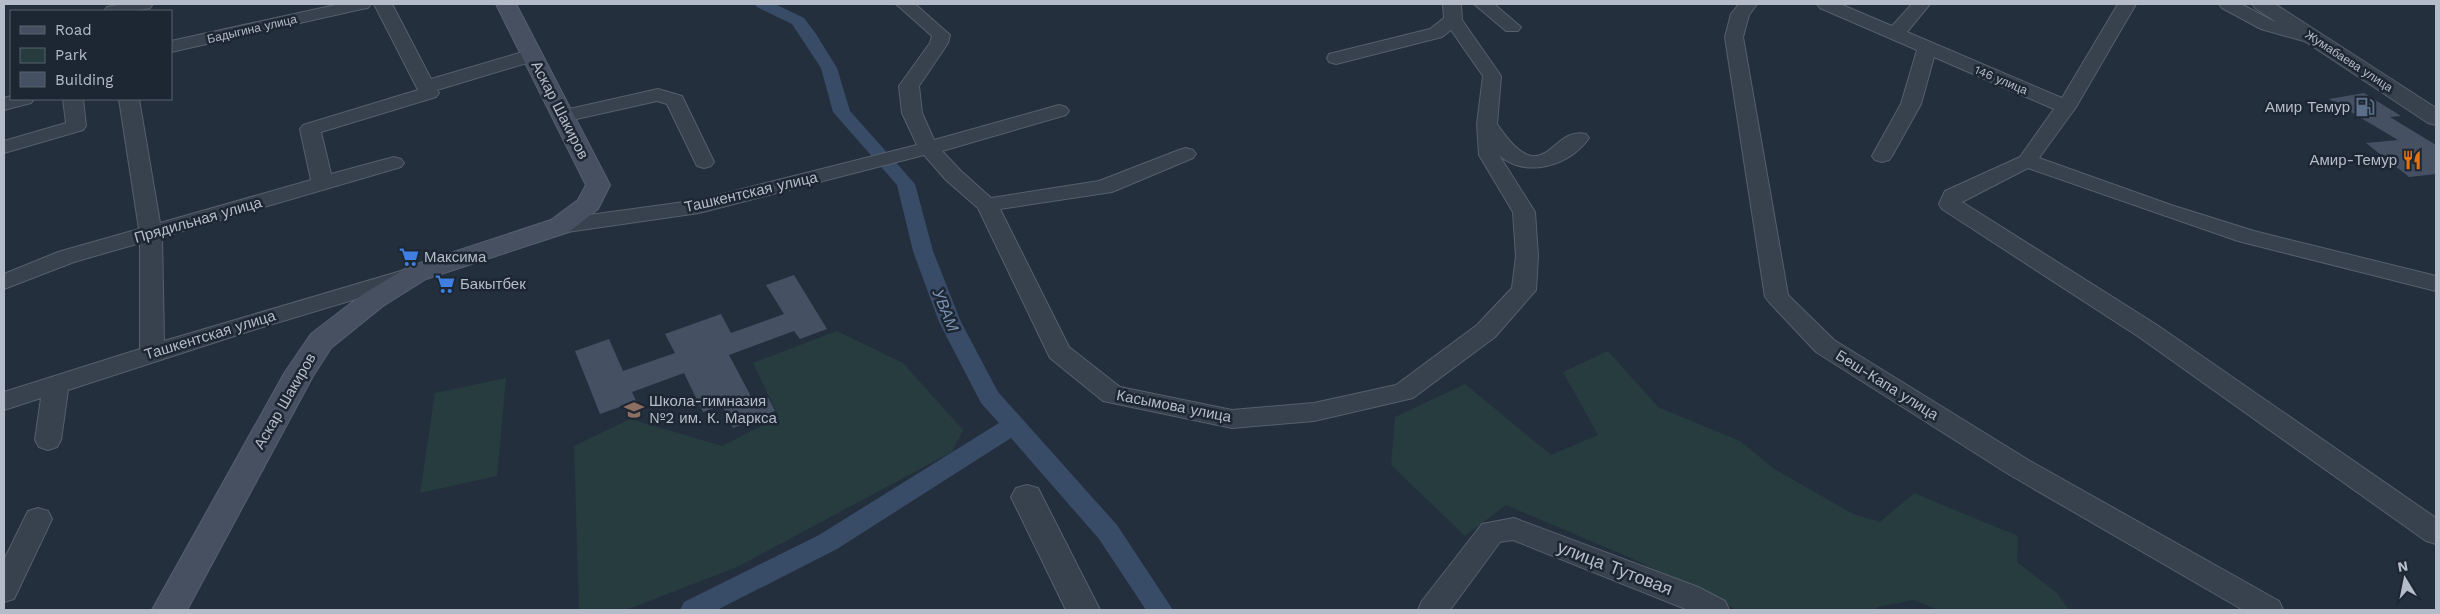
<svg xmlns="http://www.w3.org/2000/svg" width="2440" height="614" font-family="'Work Sans',sans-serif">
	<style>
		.green { fill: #263c3f }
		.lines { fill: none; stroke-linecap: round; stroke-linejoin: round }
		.canal { fill: #394c67; fill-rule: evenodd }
		.building { fill: #455162 }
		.minor-casing { stroke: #565f6c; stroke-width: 2 }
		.tertiary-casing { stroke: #565f6c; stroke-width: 2 }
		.secondary-casing { stroke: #565f6c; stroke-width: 2 }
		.minor { fill: #38414e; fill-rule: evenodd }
		.tertiary { fill: #38414e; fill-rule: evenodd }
		.secondary { fill: #465061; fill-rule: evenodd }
		.labels { text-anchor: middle; stroke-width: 5; stroke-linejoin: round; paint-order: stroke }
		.far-street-label { font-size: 12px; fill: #b4bcc9; stroke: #1d2633 }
		.poi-label { font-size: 15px; fill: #b4bcc9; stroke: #1d2633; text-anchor: start }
		.street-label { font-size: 15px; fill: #b4bcc9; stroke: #1d2633 }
		.water-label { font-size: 16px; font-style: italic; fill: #7c92b1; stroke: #1d2633 }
		.near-street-label { font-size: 18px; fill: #b4bcc9; stroke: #1d2633 }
	</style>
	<rect width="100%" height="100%" fill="#242f3e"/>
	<!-- green -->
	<g class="green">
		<polygon points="837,331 903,363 963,430 952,452 737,567 626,610 579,610 574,446 630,419 722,446 779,417 753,363"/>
		<polygon points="1608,351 1658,407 1740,441 1773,468 1853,514 1880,522 1914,493 2018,536 2017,562 2057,593 2069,610 1938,610 1914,600 1877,607 1878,610 1737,610 1631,558 1506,505 1465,536 1391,465 1395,417 1465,384 1551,455 1598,435 1563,372"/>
		<polygon points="506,378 497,476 420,493 435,393"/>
	</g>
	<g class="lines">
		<!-- canal -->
		<polygon class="canal" points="755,4 775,4 804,18 816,34 837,68 850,111 915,184 933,251 961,322 998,392 1117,525 1173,610 1146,610 1099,539 1011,438 837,549 717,610 680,610 684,602 819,535 999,423 981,403 939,322 913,251 897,185 833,112 821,68 792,24 757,7"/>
	</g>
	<!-- building -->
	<g class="building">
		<polygon points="2364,93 2401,116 2390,117 2436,145 2436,174 2409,177 2366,143 2398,140 2329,99"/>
		<polygon points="794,275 827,329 800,339 794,331 729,355 754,402 768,397 775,411 733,428 722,405 703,412 684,373 632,392 636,401 600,414 575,351 609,339 623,371 675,353 665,334 721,314 731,333 784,314 766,285"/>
	</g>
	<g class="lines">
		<defs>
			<g id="minor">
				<polygon points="122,4 153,4 150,8 135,11 104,11 107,7"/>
				<polygon points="340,4 371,4 368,8 362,9 171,52 171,41"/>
				<polygon points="374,4 392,4 431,79 533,49 540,51 542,55 540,59 437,90 439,93 436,97 321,132 331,174 394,157 401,159 404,163 401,167 162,237 164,341 411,268 419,270 423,275 419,280 253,330 68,390 61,440 57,447 48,450 39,447 35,440 41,398 4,410 4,392 140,349 140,243 74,262 4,289 4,274 58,252 139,229 119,99 139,99 160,223 311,180 300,129 303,125 418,90"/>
				<path d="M 896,4 L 915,4 L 950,35 L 948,43 L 919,86 L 922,113 L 934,140 L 1059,105 L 1066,107 L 1069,111 L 1066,115 L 942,151 L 961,171 L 991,198 L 1099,181 L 1179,150 L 1186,148 L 1193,150 L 1196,154 L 1193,158 L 1112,192 L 1000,209 L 1069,347 L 1120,387 L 1232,410 L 1314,403 L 1396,385 L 1477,325 L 1512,288 L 1516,256 L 1513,212 L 1479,155 L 1477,124 L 1483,76 L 1451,30 L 1442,37 L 1336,64 L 1329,62 L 1327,58 L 1329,54 L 1430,29 L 1444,18 L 1443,4 L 1461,4 L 1462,20 L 1501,76 L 1497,124 C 1545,195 1550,125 1586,134 L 1589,138 C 1570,166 1525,179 1499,155 L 1535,212 L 1538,256 L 1536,290 L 1495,337 L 1413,398 L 1314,421 L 1232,428 L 1103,401 L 1050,358 L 978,208 L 946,180 L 924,155 L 699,213 L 560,233 L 552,231 L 549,226 L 552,221 L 560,219 L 699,200 L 917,145 L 902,113 L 899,86 L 930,43 L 932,36 Z"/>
				<polygon points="1474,4 1494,4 1521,27 1518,31 1506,31"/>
				<polygon points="1739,4 1757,4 1749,15 1743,37 1788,295 1834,340 2030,461 2279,601 2283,610 2243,610 2010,475 1816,352 1769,302 1765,297 1725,37 1731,14"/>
				<polygon points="1817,4 1840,4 1892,26 1912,4 1930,4 1907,32 2062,98 2118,4 2136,4 2076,107 2039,158 2171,205 2254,231 2436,276 2436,291 2238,241 2028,168 1962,202 2157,325 2436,518 2436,544 2426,541 2139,337 1942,209 1939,204 1945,191 2020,157 2054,109 1934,57 1921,104 1892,156 1889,160 1882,162 1875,160 1872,156 1901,104 1917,50 1820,8"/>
				<polygon points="2219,4 2241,4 2273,21 2320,35 2323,39 2320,43 2314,44 2261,29 2222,8"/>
				<polygon points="658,89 682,96 714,162 711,166 704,168 697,166 667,104 657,101 563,122 556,120 553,116 556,112"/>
				<polygon points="11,96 11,99 34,99 31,103 4,110 4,98"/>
				<polygon points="63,99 83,99 86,126 83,130 4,153 4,141 66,123"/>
				<polygon points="38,508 48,511 52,519 14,599 4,602 4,560 28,511"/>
				<polygon points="1514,518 1698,587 1725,601 1729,610 1688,610 1513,540 1500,542 1450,610 1418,610 1422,601 1482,524"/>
			</g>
			<g id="tertiary">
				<polygon points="2252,4 2275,4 2436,108 2436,125 2428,123 2255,8"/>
				<polygon points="1027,485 1038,488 1100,610 1066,610 1011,497 1016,488"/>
			</g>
			<polygon id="secondary" points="496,4 516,4 610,185 598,209 569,232 426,279 383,306 331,348 313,376 187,610 152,610 285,372 311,334 363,294 408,267 551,220 578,200 586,185"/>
		</defs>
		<!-- minor casing -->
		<use href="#minor" class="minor-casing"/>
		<!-- tertiary casing -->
		<use href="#tertiary" class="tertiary-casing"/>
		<!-- secondary casing -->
		<use href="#secondary" class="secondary-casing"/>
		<!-- minor -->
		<use href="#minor" class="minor"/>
		<!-- tertiary -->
		<use href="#tertiary" class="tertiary"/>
		<!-- secondary -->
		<use href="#secondary" class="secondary"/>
	</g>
	<!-- icons -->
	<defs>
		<symbol id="fuel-bare" viewBox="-9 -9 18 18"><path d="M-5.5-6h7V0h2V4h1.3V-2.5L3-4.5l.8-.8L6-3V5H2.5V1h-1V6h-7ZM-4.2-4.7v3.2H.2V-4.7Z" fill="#5c6f8a" stroke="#1d2633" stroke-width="2.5" paint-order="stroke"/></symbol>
		<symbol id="restaurant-bare" viewBox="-9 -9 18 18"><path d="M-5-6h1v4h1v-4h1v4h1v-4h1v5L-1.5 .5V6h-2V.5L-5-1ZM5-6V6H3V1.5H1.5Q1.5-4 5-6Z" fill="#e8710a" stroke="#1d2633" stroke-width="2.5" paint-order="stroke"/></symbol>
		<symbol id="supermarket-bare" viewBox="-9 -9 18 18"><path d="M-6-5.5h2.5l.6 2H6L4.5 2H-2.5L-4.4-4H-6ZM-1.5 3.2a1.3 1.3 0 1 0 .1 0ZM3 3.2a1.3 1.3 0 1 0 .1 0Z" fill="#3f7fe0" stroke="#1d2633" stroke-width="2.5" paint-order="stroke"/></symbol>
		<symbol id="school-bare" viewBox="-9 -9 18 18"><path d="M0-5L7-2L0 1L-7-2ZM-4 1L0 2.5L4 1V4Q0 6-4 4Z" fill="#8d6e63" stroke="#1d2633" stroke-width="2.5" paint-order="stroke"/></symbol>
	</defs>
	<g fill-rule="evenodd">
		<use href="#fuel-bare" x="2351" y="93" width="28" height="28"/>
		<use href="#restaurant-bare" x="2398" y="146" width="28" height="28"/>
		<use href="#supermarket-bare" x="395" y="243" width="28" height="28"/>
		<use href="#supermarket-bare" x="431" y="270" width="28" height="28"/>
		<use href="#school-bare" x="620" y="396" width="28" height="28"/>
	</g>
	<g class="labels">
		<!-- far-street labels -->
		<g class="far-street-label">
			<text transform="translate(252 29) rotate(-13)" y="4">Бадыгина улица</text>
			<text transform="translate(2349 61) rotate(33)" y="4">Жумабаева улица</text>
			<text transform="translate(2001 80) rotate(23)" y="4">146 улица</text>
		</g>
		<!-- poi labels -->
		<g class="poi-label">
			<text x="2350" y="112" text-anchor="end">Амир Темур</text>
			<text x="2397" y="165" text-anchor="end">Амир-Темур</text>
			<text x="424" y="262">Максима</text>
			<text x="460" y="289">Бакытбек</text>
			<text x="649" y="406">Школа-гимназия<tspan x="649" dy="17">№2 им. К. Маркса</tspan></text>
		</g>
		<!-- street labels -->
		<g class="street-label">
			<text transform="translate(560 110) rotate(63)" y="5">Аскар Шакиров</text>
			<text transform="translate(751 192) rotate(-13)" y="5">Ташкентская улица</text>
			<text transform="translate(198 220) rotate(-16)" y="5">Прядильная улица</text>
			<text transform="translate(210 335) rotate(-17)" y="5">Ташкентская улица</text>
			<text transform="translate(1887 385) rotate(32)" y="5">Беш-Капа улица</text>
			<text transform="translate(285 401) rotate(-60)" y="5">Аскар Шакиров</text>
			<text transform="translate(1174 406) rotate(11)" y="5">Касымова улица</text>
		</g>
		<!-- water labels -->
		<g class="water-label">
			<text transform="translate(946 310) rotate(68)" y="6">УВАМ</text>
		</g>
		<!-- near-street labels -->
		<g class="near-street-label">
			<text transform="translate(1615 568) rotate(21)" y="6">улица Тутовая</text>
		</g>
	</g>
	<!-- border -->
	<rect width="2440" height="614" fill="none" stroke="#b4bcc9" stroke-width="10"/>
	<!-- legend -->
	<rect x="10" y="10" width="162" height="90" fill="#1d2633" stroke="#59626f"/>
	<rect x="20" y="26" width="25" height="8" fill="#465061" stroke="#59626f"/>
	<text x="55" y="35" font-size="15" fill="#b4bcc9">Road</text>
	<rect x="20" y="48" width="25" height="15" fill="#263c3f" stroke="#59626f"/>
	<text x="55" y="60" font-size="15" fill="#b4bcc9">Park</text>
	<rect x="20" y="72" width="25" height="15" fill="#455162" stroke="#59626f"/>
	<text x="55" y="85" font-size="15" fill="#b4bcc9">Building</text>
	<!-- north arrow -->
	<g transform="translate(2405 579) rotate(350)" stroke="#1d2633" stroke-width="4" paint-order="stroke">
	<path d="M0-4L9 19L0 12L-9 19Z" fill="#b4bcc9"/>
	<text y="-8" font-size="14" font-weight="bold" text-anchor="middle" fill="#b4bcc9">N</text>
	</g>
</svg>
